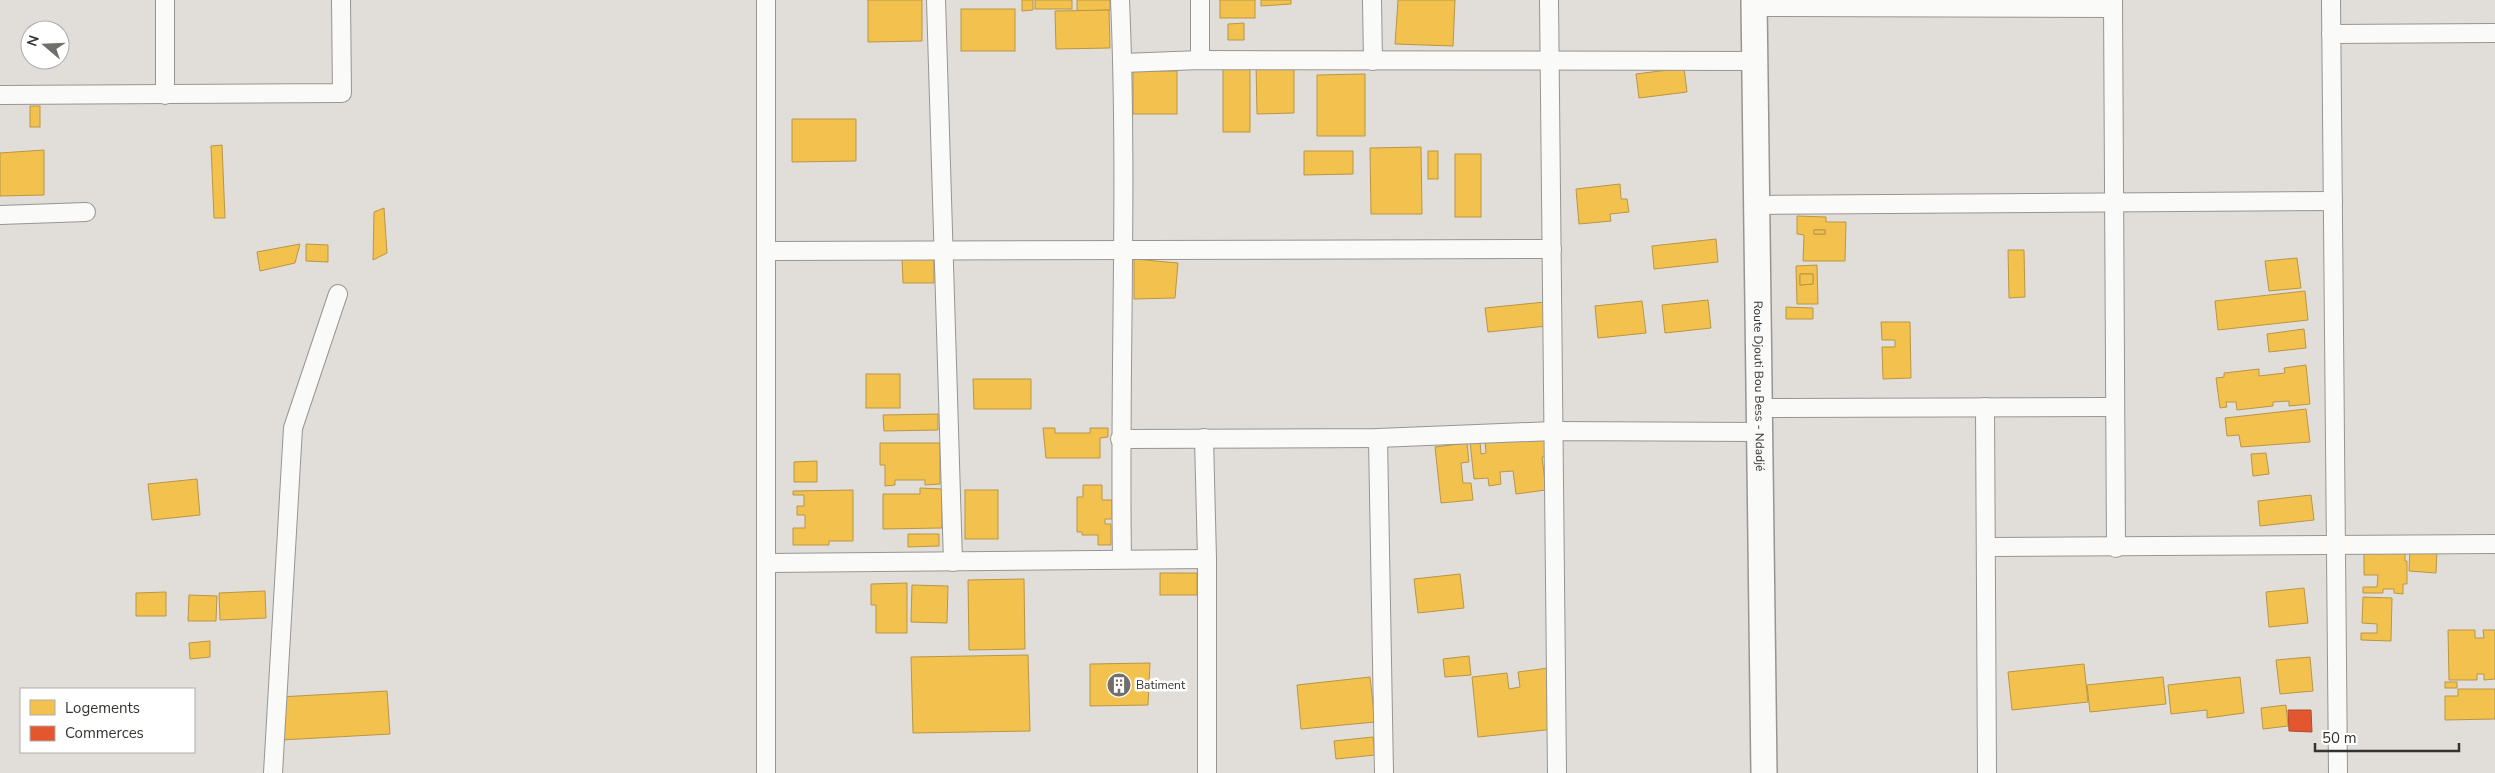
<svg xmlns="http://www.w3.org/2000/svg" width="2495" height="773" font-family="'Nunito Sans',sans-serif">
	<style>
		.homes { fill: #f2c14e; stroke: #b99645; fill-rule: evenodd }
		.shops { fill: #e4572e; stroke: #b04c2f }
		.lines { fill: none; stroke-linecap: round; stroke-linejoin: round }
		.street-casing { stroke: #979592; stroke-width: 20 }
		.secondary-casing { stroke: #979592; stroke-width: 28 }
		.street { stroke: #fafaf9; stroke-width: 18 }
		.secondary { stroke: #fafaf9; stroke-width: 25 }
		.labels { text-anchor: middle; stroke-width: 5; stroke-linejoin: round; paint-order: stroke }
		.street-label { font-size: 12px; fill: #353330; stroke: #fff }
		.poi-label { font-size: 12px; fill: #353330; stroke: #fff; text-anchor: start }
	</style>
	<rect width="100%" height="100%" fill="#e1deda"/>
	<!-- homes -->
	<g class="homes">
		<polygon points="868,0 922,0 922,41 868,42"/>
		<polygon points="1022,0 1033,0 1033,10 1022,11"/>
		<rect x="1035" y="0" width="37" height="9"/>
		<polygon points="1077,0 1110,0 1110,10 1077,11"/>
		<rect x="1220" y="0" width="35" height="18"/>
		<polygon points="1261,0 1291,0 1291,4 1261,6"/>
		<polygon points="1398,0 1455,0 1453,46 1395,44"/>
		<rect x="961" y="9" width="54" height="42"/>
		<polygon points="1109,10 1110,48 1056,49 1055,11"/>
		<polygon points="1244,23 1244,40 1228,40 1228,24"/>
		<polygon points="1294,63 1294,113 1257,114 1256,64"/>
		<polygon points="1684,68 1687,92 1639,98 1636,74"/>
		<rect x="1223" y="69" width="27" height="63"/>
		<rect x="1133" y="71" width="44" height="43"/>
		<polygon points="1365,74 1365,136 1317,136 1317,75"/>
		<rect x="30" y="106" width="10" height="21"/>
		<polygon points="792,119 856,119 856,161 792,162"/>
		<polygon points="222,145 225,218 214,218 211,146"/>
		<polygon points="1421,147 1422,214 1371,214 1370,148"/>
		<polygon points="44,150 44,195 0,196 0,153"/>
		<polygon points="1304,151 1353,151 1353,174 1304,175"/>
		<rect x="1428" y="151" width="10" height="28"/>
		<rect x="1455" y="154" width="26" height="63"/>
		<polygon points="1620,184 1621,199 1627,199 1629,212 1610,214 1611,221 1579,224 1576,189"/>
		<polygon points="384,208 387,253 373,260 374,212"/>
		<path d="M 1797,216 L 1826,217 L 1826,222 L 1846,222 L 1845,261 L 1803,261 L 1804,235 L 1797,234 ZM 1814,230 L 1825,230 L 1825,234 L 1814,234 Z"/>
		<rect x="1814" y="230" width="11" height="4"/>
		<polygon points="1716,239 1718,262 1654,269 1652,246"/>
		<polygon points="300,244 295,263 260,271 257,252"/>
		<polygon points="306,244 328,245 328,262 306,261"/>
		<polygon points="2008,250 2024,250 2025,297 2009,298"/>
		<polygon points="902,258 934,258 934,283 903,283"/>
		<polygon points="2297,258 2301,288 2269,291 2265,261"/>
		<polygon points="1134,259 1178,263 1175,298 1134,299"/>
		<path d="M 1817,265 L 1818,304 L 1797,304 L 1796,266 ZM 1800,274 L 1813,274 L 1813,284 L 1800,285 Z"/>
		<polygon points="1800,274 1813,274 1813,284 1800,285"/>
		<polygon points="2305,291 2308,320 2218,330 2215,301"/>
		<polygon points="1708,300 1711,328 1665,333 1662,305"/>
		<polygon points="1642,301 1646,333 1598,338 1595,306"/>
		<polygon points="1545,302 1547,326 1488,332 1485,308"/>
		<polygon points="1786,307 1813,308 1813,319 1786,319"/>
		<polygon points="1881,322 1910,322 1911,378 1883,379 1882,347 1895,347 1895,340 1882,340"/>
		<polygon points="2304,329 2306,348 2269,352 2267,334"/>
		<polygon points="2306,365 2310,404 2289,406 2289,401 2273,402 2273,406 2237,410 2236,402 2226,402 2227,407 2220,408 2216,378 2224,377 2224,373 2259,369 2259,376 2285,373 2284,368"/>
		<rect x="866" y="374" width="34" height="34"/>
		<polygon points="973,379 1031,379 1031,409 974,409"/>
		<polygon points="2306,409 2310,442 2241,447 2239,435 2227,436 2225,418"/>
		<polygon points="938,414 938,430 884,431 883,415"/>
		<polygon points="1043,428 1055,428 1055,433 1090,433 1090,428 1108,428 1108,437 1100,438 1100,458 1046,458"/>
		<polygon points="1544,434 1547,457 1542,457 1546,490 1516,494 1513,471 1500,472 1501,484 1489,486 1488,478 1474,479 1470,442 1480,441 1481,454 1486,453 1485,441"/>
		<polygon points="880,443 940,443 940,484 925,485 925,480 895,480 895,485 885,486 885,465 880,465"/>
		<polygon points="1467,443 1469,462 1461,463 1463,483 1471,483 1473,500 1441,503 1435,447"/>
		<polygon points="2266,453 2269,474 2253,476 2251,454"/>
		<polygon points="817,461 817,482 794,482 794,462"/>
		<polygon points="197,479 200,515 152,520 148,484"/>
		<polygon points="1083,485 1102,485 1102,500 1112,500 1112,519 1105,519 1105,524 1111,524 1111,545 1098,545 1098,535 1082,535 1082,532 1077,532 1077,497 1083,497"/>
		<polygon points="920,488 942,489 942,528 883,529 883,494 920,494"/>
		<polygon points="853,490 853,541 829,541 829,545 793,545 793,528 805,528 805,515 797,515 797,506 804,506 804,495 793,495 793,491"/>
		<rect x="965" y="490" width="33" height="49"/>
		<polygon points="2311,495 2314,520 2260,526 2258,501"/>
		<polygon points="908,534 939,534 939,546 908,547"/>
		<polygon points="2364,549 2405,550 2405,561 2407,561 2407,584 2403,584 2403,594 2394,593 2394,589 2383,589 2383,593 2363,593 2363,587 2377,587 2378,575 2364,575"/>
		<polygon points="2410,549 2437,551 2436,573 2409,571"/>
		<rect x="1160" y="573" width="37" height="22"/>
		<polygon points="1460,574 1464,608 1418,613 1414,579"/>
		<polygon points="1024,579 1025,649 969,650 968,580"/>
		<polygon points="907,583 907,633 876,633 876,605 871,605 871,584"/>
		<polygon points="912,585 948,586 947,623 911,622"/>
		<polygon points="2304,588 2308,623 2269,627 2266,592"/>
		<polygon points="265,591 266,618 220,620 219,593"/>
		<polygon points="166,592 166,616 136,616 136,593"/>
		<polygon points="189,595 217,596 216,621 188,621"/>
		<polygon points="2363,597 2392,598 2391,641 2361,640 2361,633 2377,633 2377,624 2362,623"/>
		<polygon points="2448,630 2475,630 2475,638 2484,638 2483,630 2495,630 2495,679 2484,680 2484,674 2477,674 2477,680 2449,680"/>
		<polygon points="210,641 210,657 190,659 189,643"/>
		<polygon points="1028,655 1030,731 913,733 911,657"/>
		<polygon points="1469,656 1471,675 1445,677 1443,659"/>
		<polygon points="2310,657 2313,691 2280,694 2276,660"/>
		<polygon points="1150,663 1148,705 1090,706 1090,664"/>
		<polygon points="2084,664 2088,702 2012,710 2008,672"/>
		<polygon points="1549,668 1555,729 1478,737 1472,677 1507,673 1509,689 1520,687 1518,672"/>
		<polygon points="1370,677 1375,722 1301,729 1297,685"/>
		<polygon points="2163,677 2166,704 2090,712 2087,685"/>
		<polygon points="2240,677 2244,713 2207,718 2207,710 2171,714 2168,685"/>
		<rect x="2445" y="682" width="12" height="6"/>
		<polygon points="2458,689 2495,689 2495,719 2445,720 2445,696 2458,696"/>
		<polygon points="387,691 390,734 281,740 279,697"/>
		<polygon points="2286,705 2288,726 2263,729 2261,708"/>
		<polygon points="1373,737 1375,755 1336,759 1334,741"/>
	</g>
	<!-- shops -->
	<polygon class="shops" points="2288,710 2311,710 2312,732 2289,731"/>
	<g class="lines">
		<defs>
			<g id="street">
				<polyline points="165,0 165,95"/>
				<polyline points="936,0 953,562"/>
				<path d="M 1120,0 C 1128,186 1119,372 1122,558"/>
				<polyline points="1200,0 1200,60"/>
				<polyline points="1372,0 1373,61"/>
				<polyline points="1549,0 1557,773"/>
				<polyline points="2113,0 2116,548"/>
				<polyline points="2331,0 2338,773"/>
				<polyline points="1754,7 2113,8"/>
				<polyline points="2331,34 2495,33"/>
				<polyline points="1123,63 1200,60 1755,61"/>
				<polyline points="0,95 342,93 341,0"/>
				<polyline points="1757,205 2333,201"/>
				<polyline points="0,215 86,212"/>
				<polyline points="767,251 1552,249"/>
				<polyline points="1985,407 1987,773"/>
				<polyline points="1759,408 2115,407"/>
				<polyline points="1204,438 1207,559 1207,773"/>
				<polyline points="1378,438 1384,773"/>
				<polyline points="1120,439 1378,438 1553,431 1759,432"/>
				<polyline points="1986,547 2495,544"/>
				<polyline points="766,563 1207,559"/>
				<polyline points="273,773 293,428 338,294"/>
				<polyline points="766,773 766,0"/>
			</g>
			<g id="secondary">
				<path id="s1" d="M 1754,0 L 1764,773"/>
			</g>
		</defs>
		<!-- street casing -->
		<use href="#street" class="street-casing"/>
		<!-- secondary casing -->
		<use href="#secondary" class="secondary-casing"/>
		<!-- street -->
		<use href="#street" class="street"/>
		<!-- secondary -->
		<use href="#secondary" class="secondary"/>
	</g>
	<!-- icons -->
	<defs>
		<symbol id="building-disc" viewBox="-11 -11 22 22"><circle r="9.5" fill="#716f6c" stroke="#fff"/><path d="M-4-6H4V6H1V3H-1V6H-4ZM-2.5-4.3h1.7v1.8h-1.7ZM.8-4.3h1.7v1.8H.8ZM-2.5-1h1.7V.8h-1.7ZM.8-1h1.7V.8H.8Z" fill="#fff"/></symbol>
	</defs>
	<g fill-rule="evenodd">
		<use href="#building-disc" x="1105" y="671" width="28" height="28"/>
	</g>
	<g class="labels">
		<!-- street labels -->
		<g class="street-label">
			<text dy="4" stroke="none"><textPath href="#s1" startOffset="386">Route Djouti Bou Bess - Ndadjé</textPath></text>
		</g>
		<!-- poi labels -->
		<g class="poi-label">
			<text x="1136" y="689">Batiment</text>
		</g>
	</g>
	<!-- legend -->
	<rect x="20" y="688" width="175" height="65" fill="#ffffff" stroke="#aeadac"/>
	<rect x="30" y="700" width="25" height="15" fill="#f2c14e" stroke="#aeadac"/>
	<text x="65" y="713" font-size="15" fill="#353330">Logements</text>
	<rect x="30" y="726" width="25" height="15" fill="#e4572e" stroke="#aeadac"/>
	<text x="65" y="738" font-size="15" fill="#353330">Commerces</text>
	<!-- north arrow -->
	<g transform="translate(45 45) rotate(289)"><circle r="24" fill="#ffffff" stroke="#aeadac"/>
	<path d="M0-4L9 19L0 12L-9 19Z" fill="#716f6c"/>
	<text y="-8" font-size="14" font-weight="bold" text-anchor="middle" fill="#353330">N</text>
	</g>
	<!-- scale -->
	<path d="M2315 743v8h144v-8" fill="none" stroke="#353330" stroke-width="2.5"/>
	<text x="2322" y="743" font-size="15" fill="#353330" stroke="#ffffff" stroke-width="4" paint-order="stroke">50 m</text>
</svg>
